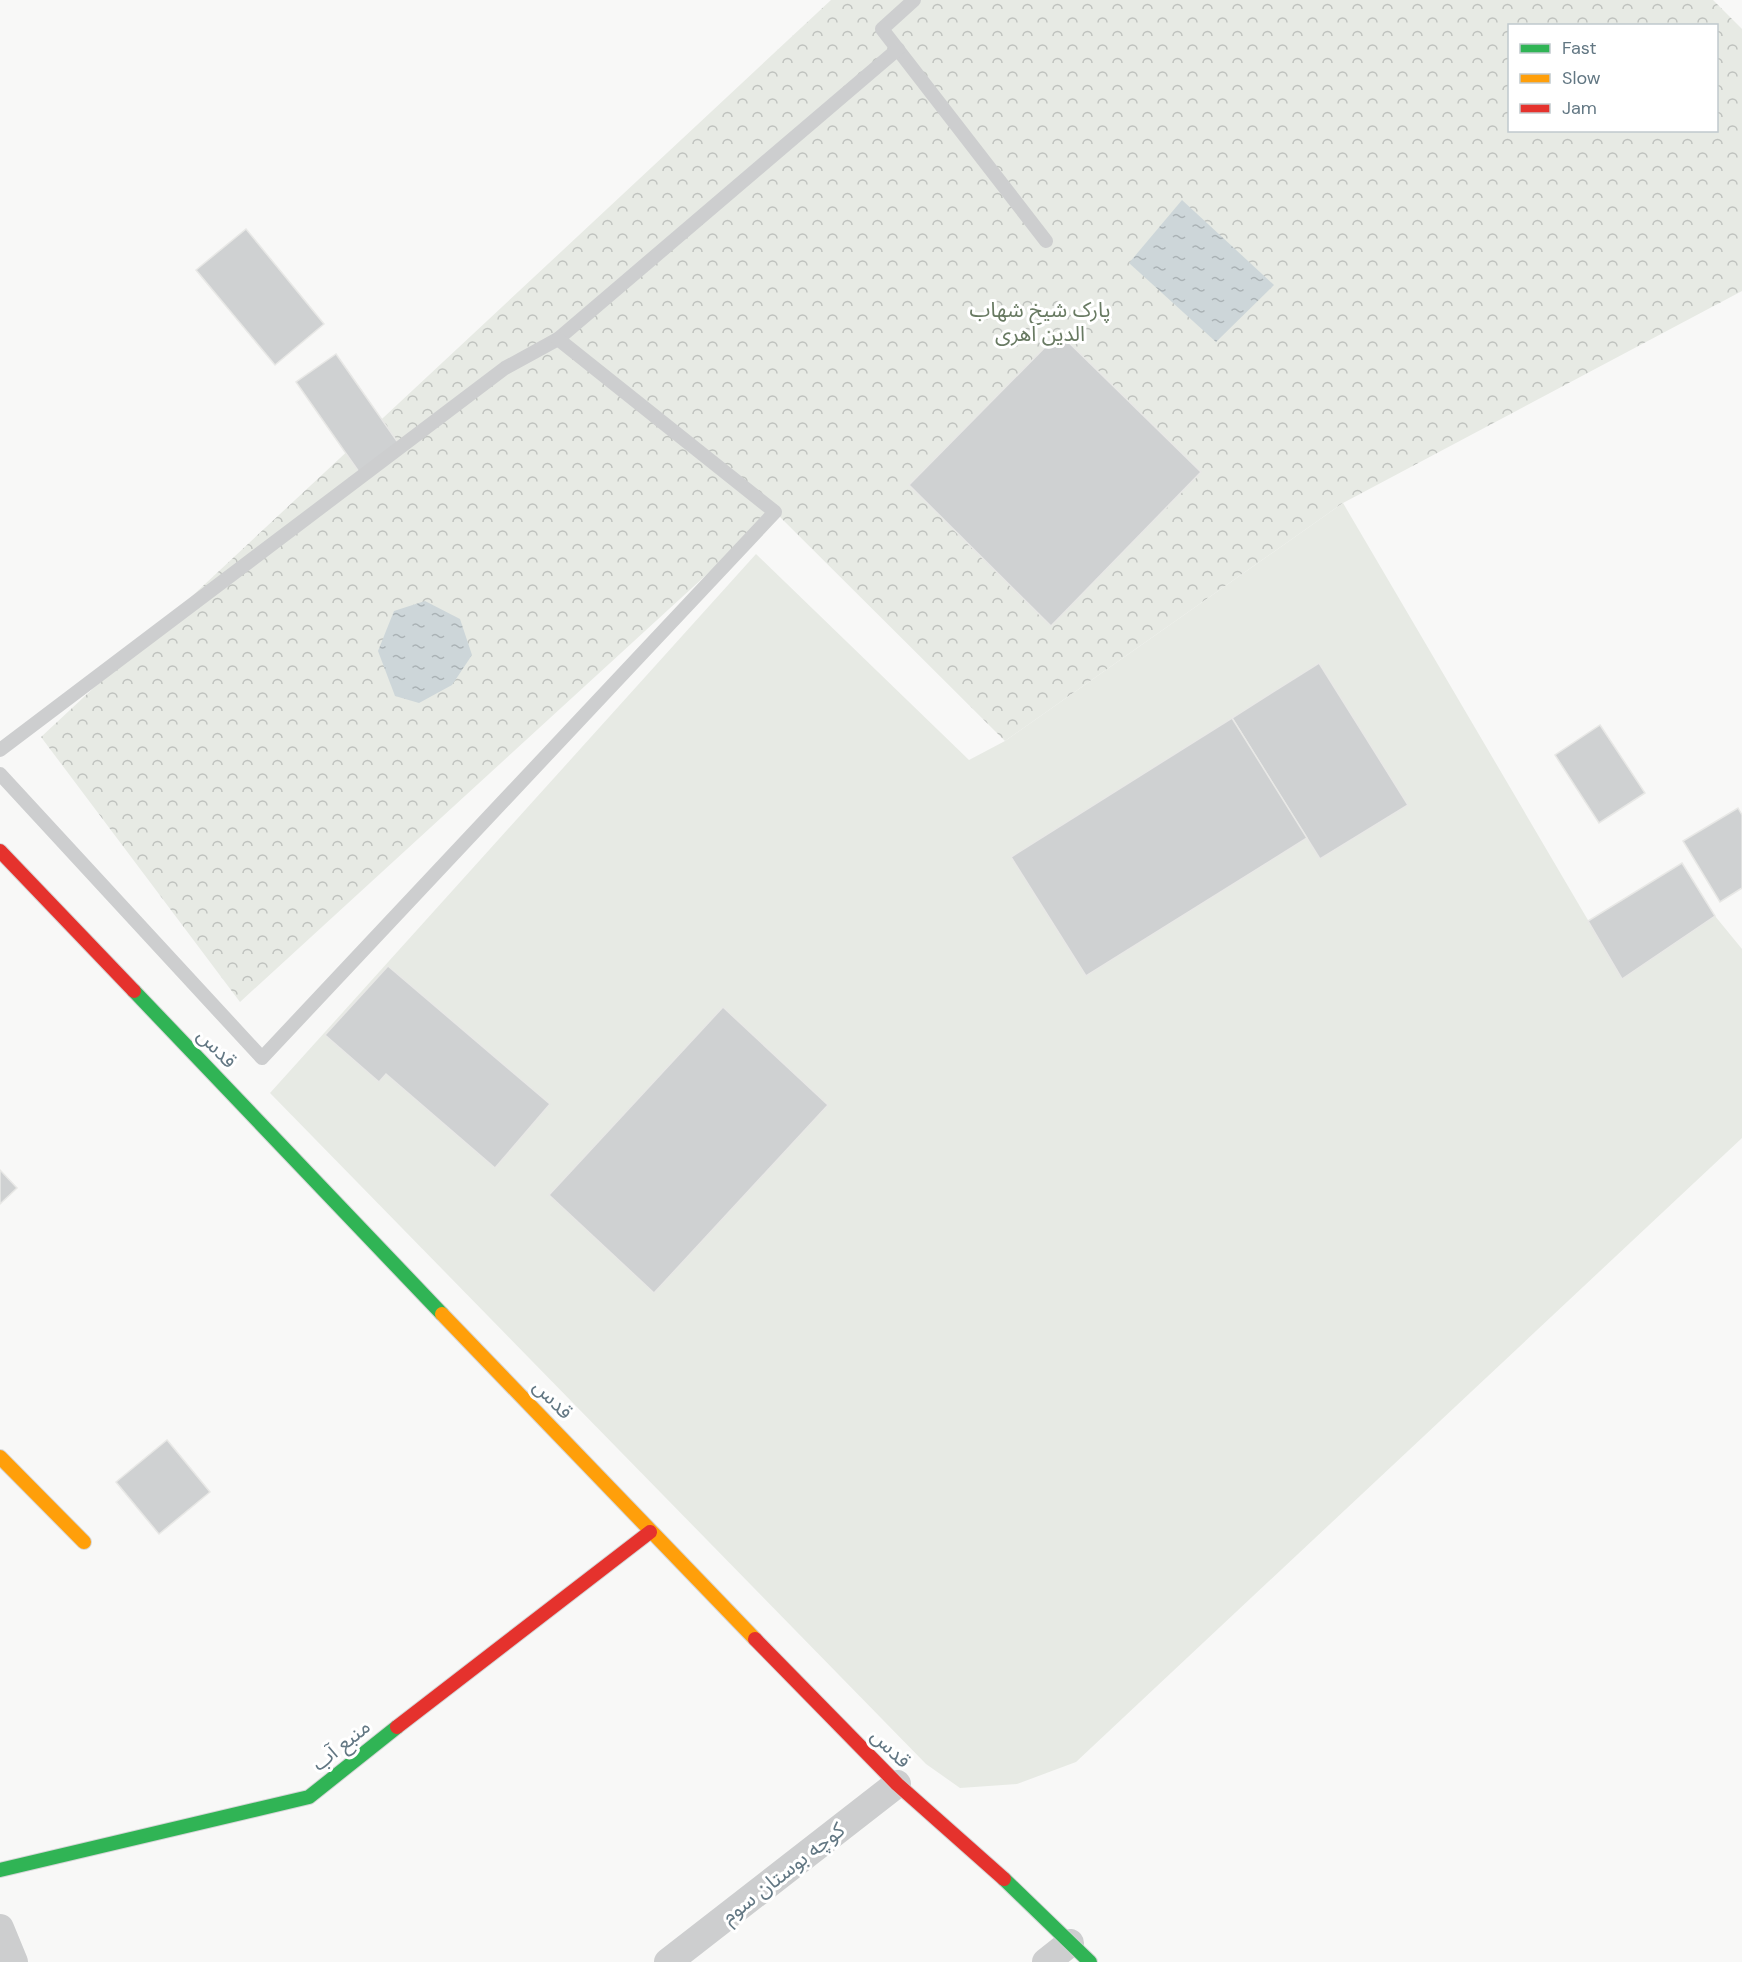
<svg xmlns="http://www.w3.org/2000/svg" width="1742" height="1962" font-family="'DM Sans','Noto Sans Arabic',sans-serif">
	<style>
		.park { fill: url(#park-crowns); fill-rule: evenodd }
		.pitch { fill: #e7eae4 }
		.water { fill: url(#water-ripples) }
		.building { fill: #cfd1d2; stroke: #e8e8e6; stroke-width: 1.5 }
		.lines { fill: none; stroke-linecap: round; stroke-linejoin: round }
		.fast-casing { stroke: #d5d6d7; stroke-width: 16 }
		.slow-casing { stroke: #d5d6d7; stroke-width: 16 }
		.jam-casing { stroke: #d5d6d7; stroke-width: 16 }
		.lane { stroke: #cdcecf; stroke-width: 14 }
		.street { stroke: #cdcecf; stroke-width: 28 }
		.fast { stroke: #30b455; stroke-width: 14 }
		.slow { stroke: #ff9f0a; stroke-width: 14 }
		.jam { stroke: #e5322d; stroke-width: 14 }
		.labels { text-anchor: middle; stroke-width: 6; stroke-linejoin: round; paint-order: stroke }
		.park-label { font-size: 21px; fill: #687a62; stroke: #fff }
		.street-label { font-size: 21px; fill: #627783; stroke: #fff }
	</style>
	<defs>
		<pattern id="park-crowns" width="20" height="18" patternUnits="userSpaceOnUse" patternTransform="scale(1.5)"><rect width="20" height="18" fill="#e7eae4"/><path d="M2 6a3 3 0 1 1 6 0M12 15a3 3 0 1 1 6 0" fill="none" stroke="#bfc2be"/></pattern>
		<pattern id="water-ripples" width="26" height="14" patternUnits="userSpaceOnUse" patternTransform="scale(1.5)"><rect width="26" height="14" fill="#cdd6d9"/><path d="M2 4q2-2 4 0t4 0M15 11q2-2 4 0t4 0" fill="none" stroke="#aab2b5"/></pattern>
	</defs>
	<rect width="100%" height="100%" fill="#f8f8f7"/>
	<!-- park -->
	<path class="park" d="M 831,0 L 1713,0 L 1742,29 L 1742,291 L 1343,503 L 1005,741 L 775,512 L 240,1002 L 41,737 ZM 1510,26 L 1716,26 L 1716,130 L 1510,130 Z"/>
	<!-- pitch -->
	<polygon class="pitch" points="1343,503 1622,978 1715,916 1742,949 1742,1138 1076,1762 1017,1784 960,1788 926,1764 270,1093 756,554 969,760 1005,741"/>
	<!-- water -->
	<g class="water">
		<polygon points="1182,200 1274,285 1216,342 1129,263"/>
		<polygon points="425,601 460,619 472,655 452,685 419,703 395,696 378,651 394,611"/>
	</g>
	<!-- building -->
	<g class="building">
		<polygon points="246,229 324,324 275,365 196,270"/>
		<polygon points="1059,333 1201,472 1051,626 909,485"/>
		<polygon points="336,354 399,444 359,472 296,382"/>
		<polygon points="1319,663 1408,805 1320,859 1232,718"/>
		<polygon points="1232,718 1307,838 1086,976 1011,857"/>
		<polygon points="1600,725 1645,793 1599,823 1555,755"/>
		<polygon points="1738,808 1742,815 1742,888 1720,902 1683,841"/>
		<polygon points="1682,863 1715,916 1622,979 1588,921"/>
		<polygon points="388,966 550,1104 495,1168 386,1074 379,1082 325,1035"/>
		<polygon points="723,1007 828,1105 654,1293 549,1195"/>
		<polygon points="0,1170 17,1188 0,1204"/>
		<polygon points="167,1440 210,1492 159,1534 116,1482"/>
	</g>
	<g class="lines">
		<defs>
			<g id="fast">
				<polyline points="134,991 442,1314"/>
				<polyline points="0,1870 309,1797 397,1727"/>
				<polyline points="1004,1879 1090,1962"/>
			</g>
			<g id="slow">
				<polyline points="442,1314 755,1639"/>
				<polyline points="0,1457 84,1542"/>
			</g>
			<g id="jam">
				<polyline points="0,851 134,991"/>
				<polyline points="755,1639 897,1784 1004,1879"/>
				<polyline points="397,1727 650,1532"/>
			</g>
		</defs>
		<!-- fast casing -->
		<use href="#fast" class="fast-casing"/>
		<!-- slow casing -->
		<use href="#slow" class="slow-casing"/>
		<!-- jam casing -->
		<use href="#jam" class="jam-casing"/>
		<!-- lane -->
		<g class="lane">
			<polyline points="914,0 882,29 1046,241"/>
			<polyline points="0,750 505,368 558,339 898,49"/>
			<polyline points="0,774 262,1058 775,512 558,339"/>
		</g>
		<!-- street -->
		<g class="street">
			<polyline points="0,1928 14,1962"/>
			<polyline points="668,1962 897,1784"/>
			<polyline points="1046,1962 1070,1943"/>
		</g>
		<!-- fast -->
		<use href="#fast" class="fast"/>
		<!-- slow -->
		<use href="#slow" class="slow"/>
		<!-- jam -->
		<use href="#jam" class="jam"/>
	</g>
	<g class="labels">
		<!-- park labels -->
		<g class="park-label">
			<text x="1040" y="317">پارک شیخ شهاب<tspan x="1040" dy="24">الدین اهری</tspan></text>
		</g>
		<!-- street labels -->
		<g class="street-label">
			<text transform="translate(217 1048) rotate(46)" y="7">قدس</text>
			<text transform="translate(553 1399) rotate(46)" y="7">قدس</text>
			<text transform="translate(341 1745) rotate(-39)" y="7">منبع آب</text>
			<text transform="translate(891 1748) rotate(45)" y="7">قدس</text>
			<text transform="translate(783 1873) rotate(-38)" y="7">کوچه بوستان سوم</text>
		</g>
	</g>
	<!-- legend -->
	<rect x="1508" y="24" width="210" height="108" fill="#ffffff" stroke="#c0c9cd" stroke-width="1.5"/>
	<rect x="1520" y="44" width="30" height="9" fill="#30b455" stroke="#c0c9cd" stroke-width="1.5"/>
	<text x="1562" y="54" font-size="18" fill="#627783">Fast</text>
	<rect x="1520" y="74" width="30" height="9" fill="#ff9f0a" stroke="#c0c9cd" stroke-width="1.5"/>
	<text x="1562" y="84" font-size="18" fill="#627783">Slow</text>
	<rect x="1520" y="104" width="30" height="9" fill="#e5322d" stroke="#c0c9cd" stroke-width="1.5"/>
	<text x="1562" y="114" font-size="18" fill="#627783">Jam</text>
</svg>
